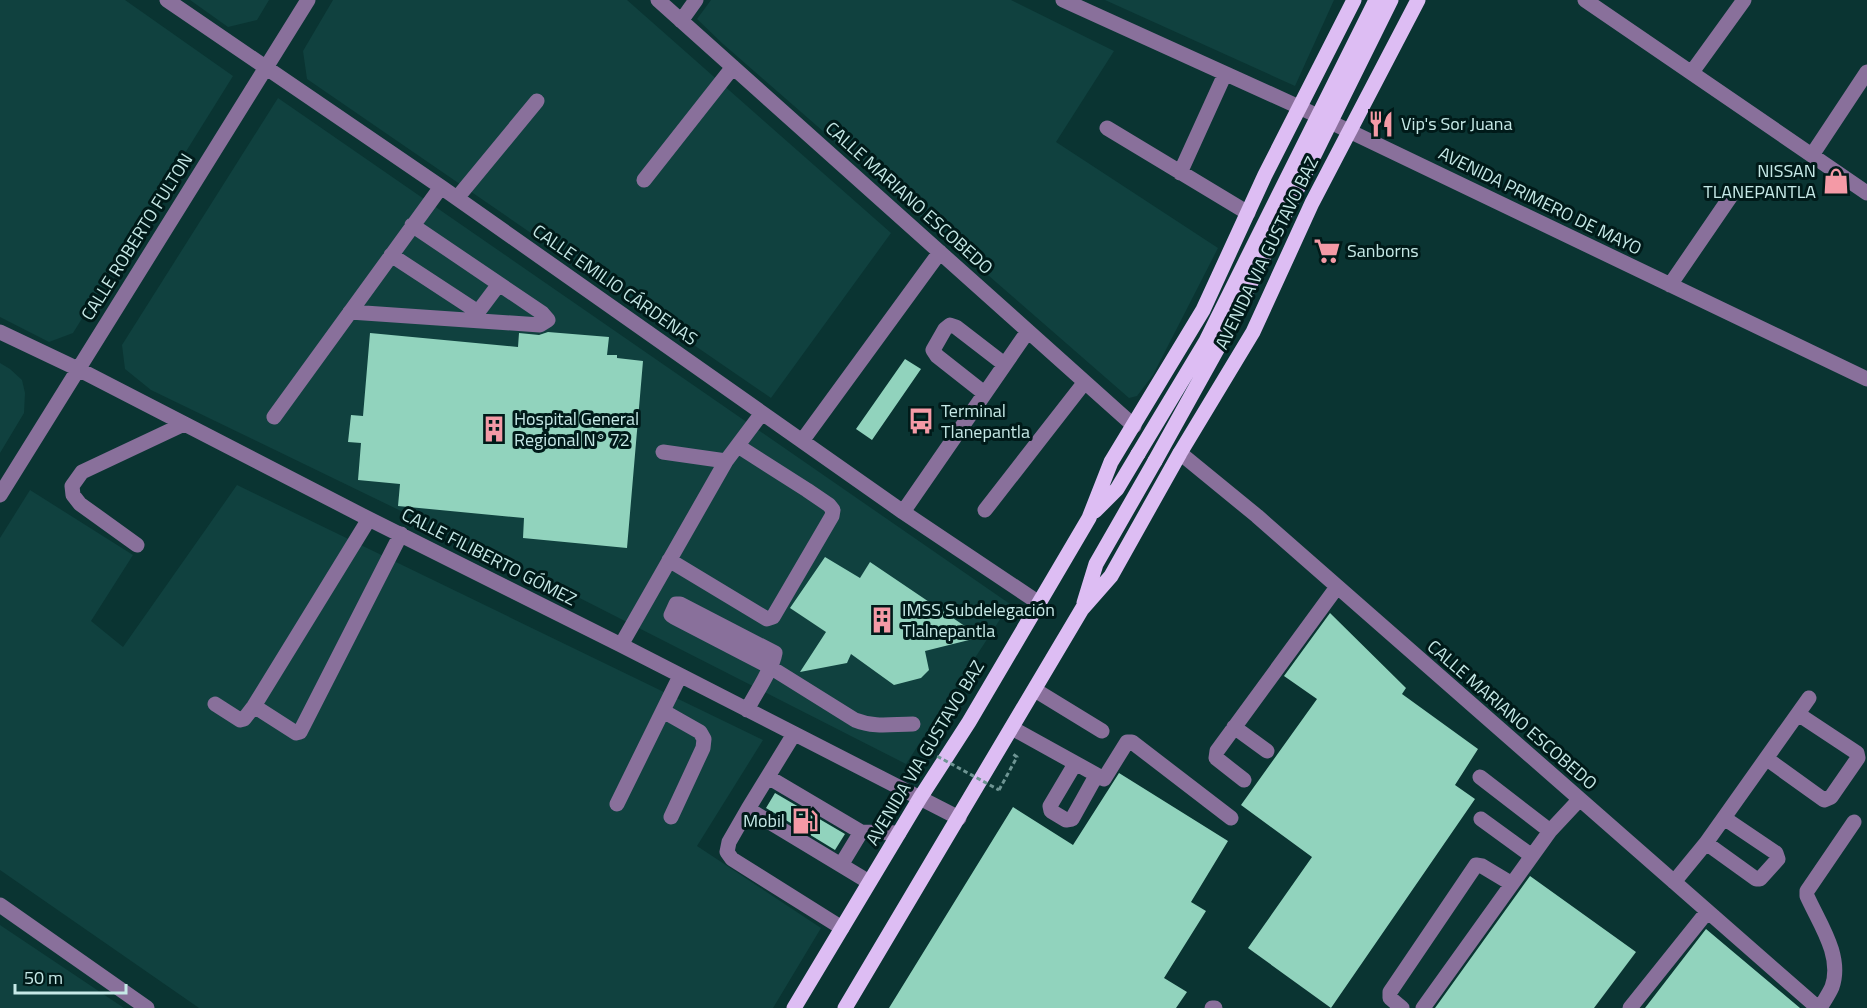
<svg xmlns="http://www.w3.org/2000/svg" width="1867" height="1008" font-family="'Titillium Web',sans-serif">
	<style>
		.built { fill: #10413f }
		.building { fill: #91d3bd }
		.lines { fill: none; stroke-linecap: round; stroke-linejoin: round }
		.path { stroke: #6e9593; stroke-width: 3; stroke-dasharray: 4.5 3; stroke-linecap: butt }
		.minor { stroke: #89709b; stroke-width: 15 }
		.major { stroke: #ddbdf3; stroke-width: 15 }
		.path-bridge { stroke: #6e9593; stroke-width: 3; stroke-dasharray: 4.5 3; stroke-linecap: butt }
		.major-bridge { stroke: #ddbdf3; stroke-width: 15 }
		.labels { text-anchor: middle; stroke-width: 6; stroke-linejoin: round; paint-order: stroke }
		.poi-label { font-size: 18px; fill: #c6e9e7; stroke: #001a19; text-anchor: start }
		.street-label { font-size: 18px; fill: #c6e9e7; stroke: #001a19 }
	</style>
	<rect width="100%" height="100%" fill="#0a3432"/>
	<path class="built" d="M 0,0 L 125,0 L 233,76 L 73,333 L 49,342 L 0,317 Z
		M 190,0 L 269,0 L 257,20 L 228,27 Z
		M 333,0 L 627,0 L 891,233 L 771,398 L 307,79 L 303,51 Z
		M 711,0 L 1011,0 L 1114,51 L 1056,142 L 1218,248 L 1153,375 L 1137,396 L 1129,398 L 723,44 L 697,19 Z
		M 1105,0 L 1334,0 L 1295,86 Z
		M 278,98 L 1010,604 L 906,764 L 560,588 L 151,390 L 125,369 L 122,345 Z
		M 0,363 L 10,369 L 22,380 L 25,393 L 24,413 L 0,453 Z
		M 237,485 L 763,740 L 697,846 L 821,928 L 773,1008 L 199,1008 L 0,870 L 0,538 L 30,490 L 133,555 L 91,621 L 123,647 Z
		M 0,925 L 124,1008 L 0,1008 Z"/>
	<path class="building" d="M 548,332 L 609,337 L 607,355 L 617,355 L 617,358 L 643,361 L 627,548 L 523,538 L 524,518 L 398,506 L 400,484 L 358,480 L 361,443 L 348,442 L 351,415 L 363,416 L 370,333 L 518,347 L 519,333 L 539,335 Z
		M 905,359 L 921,369 L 872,440 L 856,429 Z
		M 825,557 L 860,578 L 870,562 L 981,637 L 925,651 L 929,670 L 921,678 L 894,685 L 851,654 L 847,663 L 800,672 L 826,632 L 790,608 Z
		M 1330,613 L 1406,688 L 1402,694 L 1478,749 L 1455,785 L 1475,799 L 1331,1008 L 1248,948 L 1312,857 L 1241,805 L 1317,699 L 1284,676 Z
		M 1119,773 L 1228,841 L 1191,902 L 1206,911 L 1164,978 L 1187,992 L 1176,1008 L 889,1008 L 1013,807 L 1073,845 Z
		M 775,793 L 845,834 L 835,850 L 766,808 Z
		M 1530,876 L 1636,952 L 1594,1008 L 1435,1008 Z
		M 1706,929 L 1800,1008 L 1645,1008 Z"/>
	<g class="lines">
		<path class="path" d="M 924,749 L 941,719 L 949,714 L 957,717
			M 999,790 L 1017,757 L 1013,754"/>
		<path class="minor" d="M 167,0 L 441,187 L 903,512 L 1039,603
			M 658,0 L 1134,426
			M 1063,0 L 1299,107 L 1867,379
			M 1585,0 L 1867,193
			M 681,21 L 696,0
			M 1692,72 L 1744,0
			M 1107,128 L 1248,213
			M 1812,155 L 1867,72
			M 1180,173 L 1225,74
			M 644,180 L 733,67
			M 457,198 L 537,101
			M 391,255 L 478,312 L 499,284
			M 1670,285 L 1733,193
			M 350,312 L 540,325 L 548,320 L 542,313 L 412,225
			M 0,332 L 78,369 L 369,519 L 621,645 L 959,818
			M 984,393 L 937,356 L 933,350 L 945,329 L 950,325 L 956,327 L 1004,364
			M 274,417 L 441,187
			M 802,441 L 940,252
			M 663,452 L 726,461
			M 1180,453 L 1257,516 L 1818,1008
			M 0,495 L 308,0
			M 985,510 L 1084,383
			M 903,512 L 1028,331
			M 137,545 L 80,504 L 73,495 L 72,486 L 82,472 L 184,424
			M 669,560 L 767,619 L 773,617 L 832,516 L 833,510 L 829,505 L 807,490 L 738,446
			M 621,645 L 726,461 L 762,413
			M 1035,690 L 1102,731
			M 215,704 L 240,720 L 244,719 L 254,706 L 369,519
			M 254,706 L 296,733 L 300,732 L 401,534
			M 747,710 C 755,694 772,670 775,653 L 680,604 L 676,604 L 671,615 L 674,617 L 770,667 L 855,720 C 875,728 892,724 913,724
			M 663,711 L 700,732 L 704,739 L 703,748 L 671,817
			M 1234,727 L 1267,751
			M 1012,728 L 1104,779 L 1127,742 L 1132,742 L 1231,818
			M 794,734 L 748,809 L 729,842 L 727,852 L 732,859 L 842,928
			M 1767,759 L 1824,800 L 1831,797 L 1858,758 L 1857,753 L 1798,714
			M 1075,764 L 1050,806 L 1051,811 L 1066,820 L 1072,819 L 1096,776
			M 768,777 L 861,832 L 899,833
			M 1480,777 L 1550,831
			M 1244,780 L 1216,758 L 1217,751 L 1337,587
			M 617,804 L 680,676
			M 748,809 L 869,882
			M 1481,819 L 1532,856
			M 1706,843 L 1756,879 L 1760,879 L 1778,859 L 1776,853 L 1724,818
			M 841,865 L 861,832
			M 1674,882 L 1706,843 L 1809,698
			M 0,905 L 147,1008
			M 1212,1008 L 1215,1008
			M 1402,1008 L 1390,998 L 1390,992 L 1476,865 L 1482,866 L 1512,884
			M 1423,1008 L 1550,831 L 1579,800
			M 1630,1008 L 1707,912
			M 1820,1008 C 1824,1001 1829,994 1832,987 C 1843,956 1819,923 1807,896 L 1807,891 L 1854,822"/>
		<path class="major" d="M 1095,511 L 1117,489 L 1138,454
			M 1084,603 L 1096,564 L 1155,461
			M 794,1008 L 920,798 L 969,722 L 1089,518 L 1111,462 L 1203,310 L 1265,175 L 1354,0
			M 845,1008 L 1082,609 L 1111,576 L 1180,453 L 1253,332 L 1312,203 L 1418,0"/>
		<path class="path-bridge" d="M 924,749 L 999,790"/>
		<path class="major-bridge" d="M 1138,454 L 1206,341 L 1376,0
			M 1155,461 L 1225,335 L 1391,0"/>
	</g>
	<defs>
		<g id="restaurant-bare" transform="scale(2.07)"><path d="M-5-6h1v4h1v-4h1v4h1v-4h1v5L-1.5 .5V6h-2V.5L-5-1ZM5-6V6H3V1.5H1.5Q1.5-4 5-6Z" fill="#f49aa6" stroke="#001a19" stroke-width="2.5" paint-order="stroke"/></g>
		<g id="shop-bare" transform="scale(2.07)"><path d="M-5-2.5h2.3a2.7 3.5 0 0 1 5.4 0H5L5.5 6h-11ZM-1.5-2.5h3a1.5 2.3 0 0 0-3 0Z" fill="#f49aa6" stroke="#001a19" stroke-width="2.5" paint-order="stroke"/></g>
		<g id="supermarket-bare" transform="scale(2.07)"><path d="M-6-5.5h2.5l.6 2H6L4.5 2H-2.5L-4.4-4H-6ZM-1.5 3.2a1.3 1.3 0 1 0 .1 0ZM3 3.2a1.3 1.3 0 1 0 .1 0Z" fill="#f49aa6" stroke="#001a19" stroke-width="2.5" paint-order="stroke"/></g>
		<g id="bus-bare" transform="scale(2.07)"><path d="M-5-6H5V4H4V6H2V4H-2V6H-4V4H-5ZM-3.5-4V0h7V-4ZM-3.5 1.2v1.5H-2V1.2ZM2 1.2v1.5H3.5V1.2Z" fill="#f49aa6" stroke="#001a19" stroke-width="2.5" paint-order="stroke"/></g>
		<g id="building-bare" transform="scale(2.07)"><path d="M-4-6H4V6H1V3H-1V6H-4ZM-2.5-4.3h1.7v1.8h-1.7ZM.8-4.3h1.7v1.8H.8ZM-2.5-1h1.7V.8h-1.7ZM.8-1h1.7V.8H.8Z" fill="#f49aa6" stroke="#001a19" stroke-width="2.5" paint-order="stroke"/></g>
		<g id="fuel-bare" transform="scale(2.07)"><path d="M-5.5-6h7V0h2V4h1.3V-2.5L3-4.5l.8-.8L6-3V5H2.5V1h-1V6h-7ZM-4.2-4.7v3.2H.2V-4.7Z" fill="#f49aa6" stroke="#001a19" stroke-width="2.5" paint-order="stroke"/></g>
	</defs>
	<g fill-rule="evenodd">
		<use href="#restaurant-bare" x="1381" y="124"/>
		<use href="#shop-bare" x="1836" y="181"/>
		<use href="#supermarket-bare" x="1327" y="251"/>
		<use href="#bus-bare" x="921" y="421"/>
		<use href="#building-bare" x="494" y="429"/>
		<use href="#building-bare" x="882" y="620"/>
		<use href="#fuel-bare" x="805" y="821"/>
	</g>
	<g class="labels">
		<g class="poi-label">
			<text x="1401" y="130">Vip's Sor Juana</text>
			<text x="1816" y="177" text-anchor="end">NISSAN<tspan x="1816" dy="21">TLANEPANTLA</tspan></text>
			<text x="1347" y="257">Sanborns</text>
			<text x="941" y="417">Terminal<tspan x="941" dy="21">Tlanepantla</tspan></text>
			<text x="514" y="425">Hospital General<tspan x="514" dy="21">Regional N° 72</tspan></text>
			<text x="902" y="616">IMSS Subdelegación<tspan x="902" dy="21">Tlalnepantla</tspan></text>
			<text x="785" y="827" text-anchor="end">Mobil</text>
		</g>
		<g class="street-label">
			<text transform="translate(909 198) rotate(42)" y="6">CALLE MARIANO ESCOBEDO</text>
			<text transform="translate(1540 201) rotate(26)" y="6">AVENIDA PRIMERO DE MAYO</text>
			<text transform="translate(137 237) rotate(-58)" y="6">CALLE ROBERTO FULTON</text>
			<text transform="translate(1267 253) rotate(-64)" y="6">AVENIDA VIA GUSTAVO BAZ</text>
			<text transform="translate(615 285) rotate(35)" y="6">CALLE EMILIO CÁRDENAS</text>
			<text transform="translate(489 557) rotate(27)" y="6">CALLE FILIBERTO GÓMEZ</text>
			<text transform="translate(1512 715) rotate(41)" y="6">CALLE MARIANO ESCOBEDO</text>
			<text transform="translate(925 753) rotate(-59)" y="6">AVENIDA VIA GUSTAVO BAZ</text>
		</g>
	</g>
	<path d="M15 984v9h111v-9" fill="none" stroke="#c6e9e7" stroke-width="3"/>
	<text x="24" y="984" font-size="18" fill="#c6e9e7" stroke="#001a19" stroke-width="4.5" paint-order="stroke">50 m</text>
</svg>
